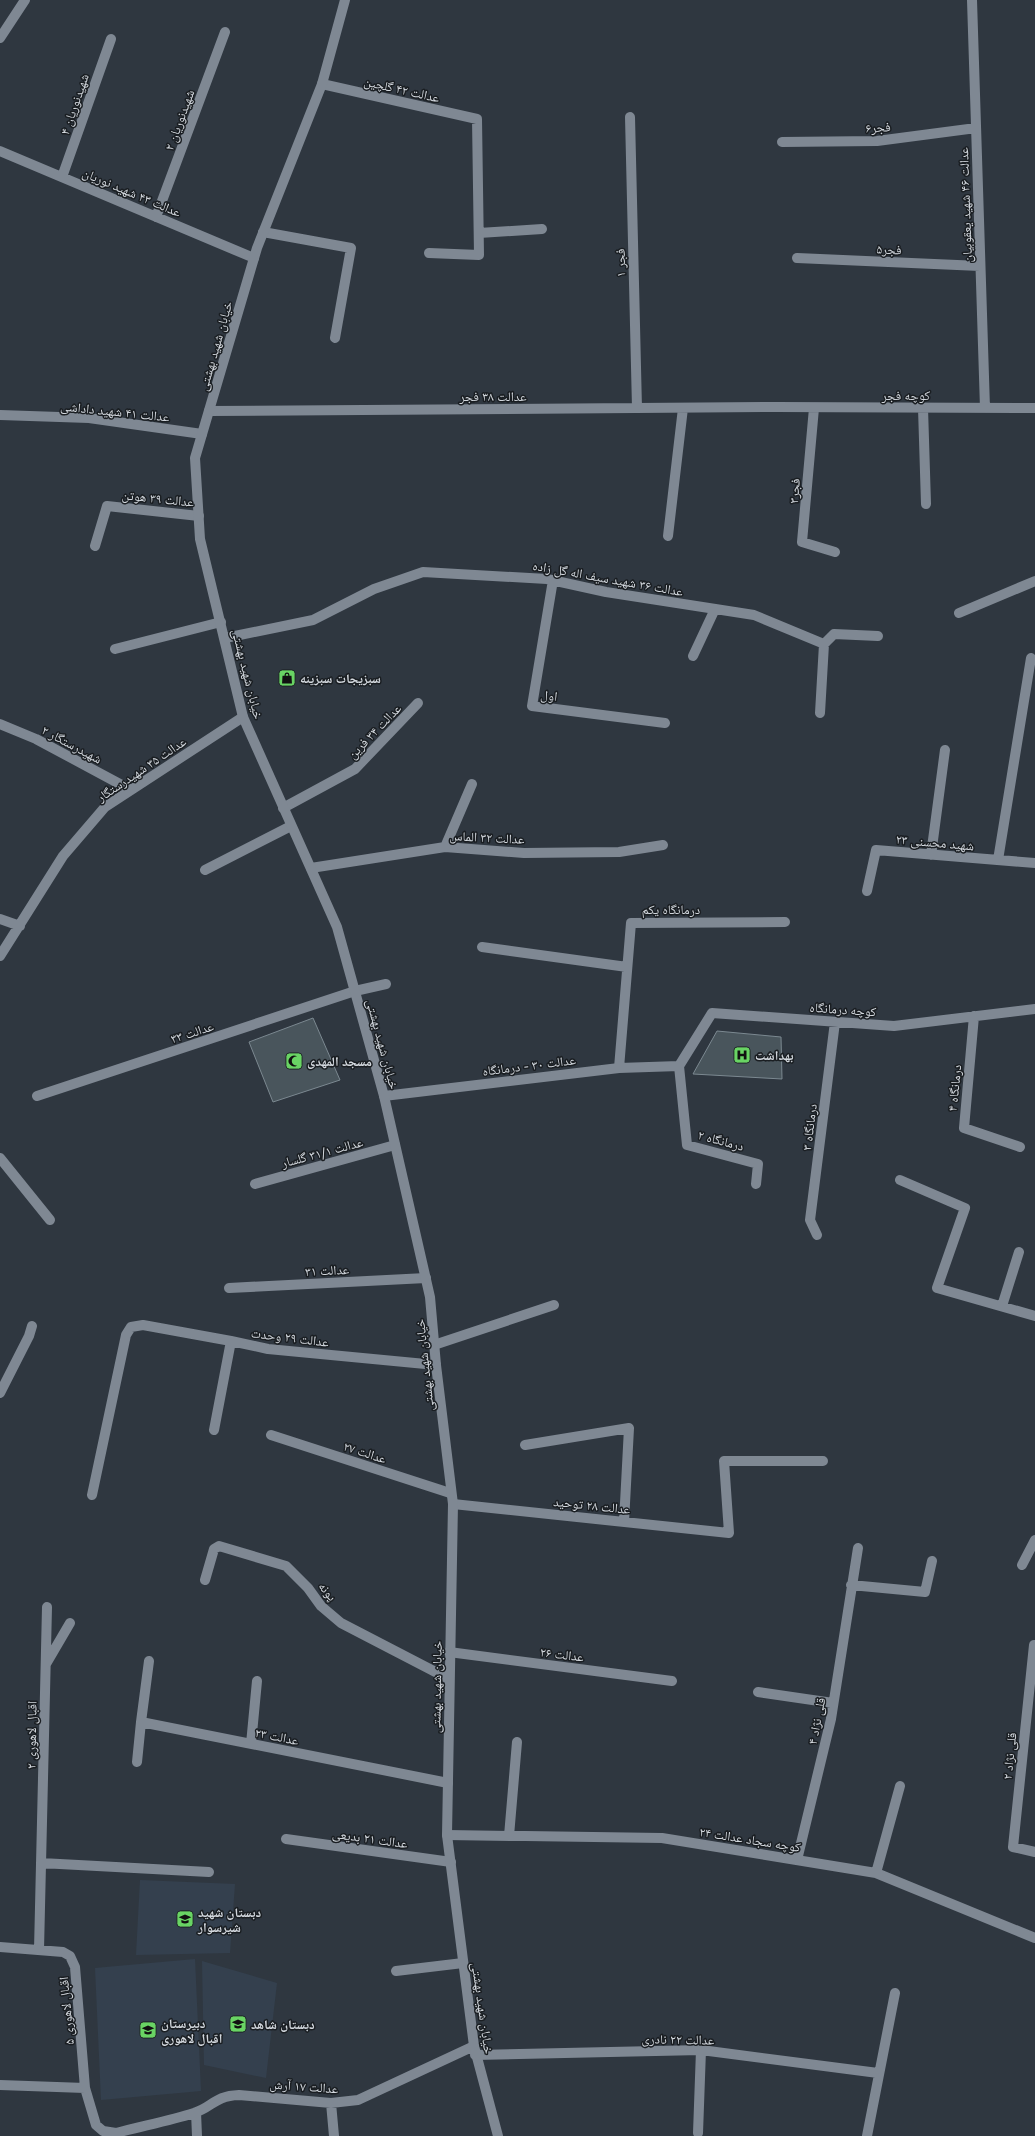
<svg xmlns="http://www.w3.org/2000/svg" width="1035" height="2136" font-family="'Space Grotesk','Noto Naskh Arabic',sans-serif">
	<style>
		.built { fill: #34404e }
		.building { fill: #49555c; stroke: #7c8991 }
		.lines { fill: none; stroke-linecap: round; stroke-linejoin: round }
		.minor { stroke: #7f8893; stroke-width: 10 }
		.secondary { stroke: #7f8893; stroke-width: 10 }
		.labels { text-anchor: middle; stroke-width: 3; stroke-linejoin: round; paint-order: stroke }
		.street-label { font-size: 13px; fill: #d3d8de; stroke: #1a1e22 }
		.poi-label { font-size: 13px; font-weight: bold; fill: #d3d8de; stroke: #1a1e22; text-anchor: start }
	</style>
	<rect width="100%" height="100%" fill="#2f3740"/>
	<path class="built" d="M 140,1880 L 235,1884 L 230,1953 L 136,1955 Z
		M 195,1959 L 201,2091 L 101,2100 L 95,1968 Z
		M 202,1961 L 277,1983 L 266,2078 L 204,2065 Z"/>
	<path class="building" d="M 313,1018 L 340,1080 L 273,1102 L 249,1042 Z
		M 717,1031 L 781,1037 L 782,1079 L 693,1074 Z"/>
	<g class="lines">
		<path class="minor" d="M 972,0 L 985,408
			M 0,38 L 25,0
			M 322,84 L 477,119 L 479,255 L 429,253
			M 630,117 L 637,408
			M 782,142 L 877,141 L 976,128
			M 0,151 L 254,258
			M 62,177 L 111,39
			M 156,217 L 225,32
			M 263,232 L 351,248 L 335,338
			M 479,233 L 542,229
			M 797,258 L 980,266
			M 814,408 L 802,542 L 835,552
			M 923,408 L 926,504
			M 209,411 L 777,407 L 1035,408
			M 0,415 L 89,418 L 202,434
			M 668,536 L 683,408
			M 95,546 L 107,506 L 199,516
			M 553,580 L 532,706 L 665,723
			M 959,613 L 1035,581
			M 225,638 L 313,620 L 374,589 L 423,572 L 547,579 L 606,592 L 754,615 L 824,644
			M 115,649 L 221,622
			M 693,656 L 715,609
			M 820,713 L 824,644 L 834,634 L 878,636
			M 0,724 L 36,739 L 131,790
			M 283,808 L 355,769 L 418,703
			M 445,847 L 472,784
			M 931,855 L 945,750
			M 998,860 L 1031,658
			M 311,868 L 445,847 L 524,853 L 619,852 L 663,845
			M 205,870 L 291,826
			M 867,891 L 876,850 L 1035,863
			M 0,919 L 20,926
			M 482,947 L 627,967
			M 0,956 L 63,856 L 105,807 L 243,717
			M 974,1016 L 964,1128 L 1020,1147
			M 679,1066 L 712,1013 L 894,1026 L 1035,1009
			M 679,1066 L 687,1145 L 758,1164 L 756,1184
			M 619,1068 L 631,923 L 785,922
			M 37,1096 L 355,991 L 386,984
			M 384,1096 L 619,1068 L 679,1066
			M 0,1158 L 50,1220
			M 900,1180 L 965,1208 L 937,1288 L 1035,1316
			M 255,1184 L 395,1145
			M 817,1235 L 810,1220 L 835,1022
			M 229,1288 L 426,1278
			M 1002,1306 L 1019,1252
			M 434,1345 L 554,1305
			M 0,1393 L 29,1336 L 32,1326
			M 214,1430 L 231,1341 L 268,1349 L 436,1365
			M 271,1435 L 450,1493
			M 525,1445 L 629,1428 L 624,1522
			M 92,1495 L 126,1335 L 131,1327 L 143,1325 L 231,1341
			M 453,1504 L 729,1533 L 724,1461 L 823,1461
			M 1022,1565 L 1035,1540
			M 205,1580 L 214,1549 L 219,1546 L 286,1566 L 308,1588 L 321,1606 L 341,1623 L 449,1679
			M 851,1585 L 925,1592 L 932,1561
			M 1034,1645 L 1013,1847 L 1035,1852
			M 449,1652 L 672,1681
			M 46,1664 L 70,1623
			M 758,1692 L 833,1703
			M 141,1722 L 149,1661
			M 251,1744 L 257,1681
			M 137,1762 L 141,1722 L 448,1783
			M 447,1835 L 662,1838 L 876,1873 L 1035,1938
			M 509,1836 L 517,1742
			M 286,1839 L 451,1862
			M 797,1860 L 831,1719 L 858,1548
			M 41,1863 L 209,1872
			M 876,1873 L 900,1786
			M 0,1947 L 63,1952 L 70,1956 L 75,1967 L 85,2088 L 96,2125 L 103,2131 L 116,2133 C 142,2126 169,2121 194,2113 C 213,2107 214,2096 239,2095 L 331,2103 L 358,2100 L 474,2046
			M 39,1950 L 47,1607
			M 396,1971 L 463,1963
			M 475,2055 L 701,2050 L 878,2073
			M 0,2085 L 85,2088
			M 331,2103 L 334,2136
			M 196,2112 L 197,2136
			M 698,2133 L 701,2050
			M 867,2136 L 895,1993"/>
		<path class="secondary" d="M 345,0 L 322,84 L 257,248 L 195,458 L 200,539 L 243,717 L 337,927 L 384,1096 L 430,1297 L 436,1365 L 453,1504 L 447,1835 L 474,2046 L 498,2136"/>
	</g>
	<defs>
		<g id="shop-square" transform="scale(0.9)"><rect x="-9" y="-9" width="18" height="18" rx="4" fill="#69d464" stroke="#1a1e22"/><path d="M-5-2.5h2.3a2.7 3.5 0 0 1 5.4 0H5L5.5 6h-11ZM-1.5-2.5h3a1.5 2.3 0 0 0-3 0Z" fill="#111"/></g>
		<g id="hospital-square" transform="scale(0.9)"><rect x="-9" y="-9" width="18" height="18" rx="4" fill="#69d464" stroke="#1a1e22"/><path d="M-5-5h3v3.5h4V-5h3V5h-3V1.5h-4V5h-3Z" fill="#111"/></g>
		<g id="mosque-square" transform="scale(0.9)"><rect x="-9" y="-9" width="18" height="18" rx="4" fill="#69d464" stroke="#1a1e22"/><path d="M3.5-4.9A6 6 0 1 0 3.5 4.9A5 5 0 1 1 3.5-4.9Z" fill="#111"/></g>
		<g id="school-square" transform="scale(0.9)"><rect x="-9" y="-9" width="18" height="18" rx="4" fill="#69d464" stroke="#1a1e22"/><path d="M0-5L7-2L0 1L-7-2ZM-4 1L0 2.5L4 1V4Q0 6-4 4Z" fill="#111"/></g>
	</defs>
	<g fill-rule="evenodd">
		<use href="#shop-square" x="287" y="678"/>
		<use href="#hospital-square" x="742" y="1055"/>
		<use href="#mosque-square" x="294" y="1061"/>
		<use href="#school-square" x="185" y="1919"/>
		<use href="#school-square" x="238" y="2024"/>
		<use href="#school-square" x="148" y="2030"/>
	</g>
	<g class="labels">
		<g class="street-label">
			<text transform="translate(402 89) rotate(13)" y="5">عدالت ۴۲ گلچین</text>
			<text transform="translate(74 104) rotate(-71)" y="5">شهیدنوریان ۴</text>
			<text transform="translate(179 120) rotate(-70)" y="5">شهیدنوریان ۲</text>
			<text transform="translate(878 127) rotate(-4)" y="5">فجر۶</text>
			<text transform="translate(132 192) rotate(23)" y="5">عدالت ۴۳ شهید نوریان</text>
			<text transform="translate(965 205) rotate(-92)" y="5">عدالت ۴۶ شهید یعقوبیان</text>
			<text transform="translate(889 249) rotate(2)" y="5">فجر۵</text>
			<text transform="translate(620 263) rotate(-91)" y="5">فجر ۱</text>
			<text transform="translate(215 346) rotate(-74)" y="5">خیابان شهید بهشتی</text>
			<text x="906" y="400">کوچه فجر</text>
			<text x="493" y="401">عدالت ۳۸ فجر</text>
			<text transform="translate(115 411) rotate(6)" y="5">عدالت ۴۱ شهید داداشی</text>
			<text transform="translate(794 491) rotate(-85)" y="5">فجر۳</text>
			<text transform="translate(158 498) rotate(6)" y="5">عدالت ۳۹ هوتن</text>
			<text transform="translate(608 578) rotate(10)" y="5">عدالت ۳۶ شهید سیف اله گل زاده</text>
			<text transform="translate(248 674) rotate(76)" y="5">خیابان شهید بهشتی</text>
			<text transform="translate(549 695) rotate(7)" y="5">اول</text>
			<text transform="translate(374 731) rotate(-46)" y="5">عدالت ۳۴ فرین</text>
			<text transform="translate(72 744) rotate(28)" y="5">شهیدرستگار ۲</text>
			<text transform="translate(141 769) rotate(-34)" y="5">عدالت ۳۵ شهیدرستگار</text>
			<text transform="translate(487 837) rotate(3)" y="5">عدالت ۳۲ الماس</text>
			<text transform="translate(935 842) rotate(5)" y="5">شهید محسنی ۲۳</text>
			<text x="671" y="914">درمانگاه یکم</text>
			<text transform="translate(843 1009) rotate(4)" y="5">کوچه درمانگاه</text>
			<text transform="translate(192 1032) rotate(-18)" y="5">عدالت ۳۳</text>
			<text transform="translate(383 1044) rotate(75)" y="5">خیابان شهید بهشتی</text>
			<text transform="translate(529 1065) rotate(-7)" y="5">عدالت ۳۰ - درمانگاه</text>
			<text transform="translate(954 1088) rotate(-84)" y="5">درمانگاه ۴</text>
			<text transform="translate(809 1127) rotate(-83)" y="5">درمانگاه ۳</text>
			<text transform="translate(721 1140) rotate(15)" y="5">درمانگاه ۲</text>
			<text transform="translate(322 1152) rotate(-15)" y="5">عدالت ۳۱/۱ گلسار</text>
			<text transform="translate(327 1270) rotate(-3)" y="5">عدالت ۳۱</text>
			<text transform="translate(290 1337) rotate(7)" y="5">عدالت ۲۹ وحدت</text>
			<text transform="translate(424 1365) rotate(-96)" y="5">خیابان شهید بهشتی</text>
			<text transform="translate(365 1452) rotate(18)" y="5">عدالت ۲۷</text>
			<text transform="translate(592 1505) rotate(6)" y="5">عدالت ۲۸ توحید</text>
			<text transform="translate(328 1591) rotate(50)" y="5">پونه</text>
			<text transform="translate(562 1654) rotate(7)" y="5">عدالت ۲۶</text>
			<text transform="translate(436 1687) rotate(-89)" y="5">خیابان شهید بهشتی</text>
			<text transform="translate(816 1721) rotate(-79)" y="5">قلی نژاد ۴</text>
			<text transform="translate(31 1735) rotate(-89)" y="5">اقبال لاهوری ۲</text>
			<text transform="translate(277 1736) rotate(11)" y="5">عدالت ۲۳</text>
			<text transform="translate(1009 1756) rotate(-84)" y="5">قلی نژاد ۲</text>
			<text transform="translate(370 1838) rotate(8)" y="5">عدالت ۲۱ بدیعی</text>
			<text transform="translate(750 1839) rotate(9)" y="5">کوچه سجاد عدالت ۲۴</text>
			<text transform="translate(483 2008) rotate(82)" y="5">خیابان شهید بهشتی</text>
			<text transform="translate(66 2011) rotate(-95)" y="5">اقبال لاهوری ۵</text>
			<text transform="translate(678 2039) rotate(1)" y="5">عدالت ۲۲ نادری</text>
			<text transform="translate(304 2086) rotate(4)" y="5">عدالت ۱۷ آرش</text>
		</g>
		<g class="poi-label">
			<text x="300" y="683">سبزیجات سبزینه</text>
			<text x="755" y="1060">بهداشت</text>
			<text x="307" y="1066">مسجد المهدی</text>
			<text x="198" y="1917">دبستان شهید<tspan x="198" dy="15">شیرسوار</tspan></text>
			<text x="161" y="2028">دبیرستان<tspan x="161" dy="15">اقبال لاهوری</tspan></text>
			<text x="251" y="2029">دبستان شاهد</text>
		</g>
	</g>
</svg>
